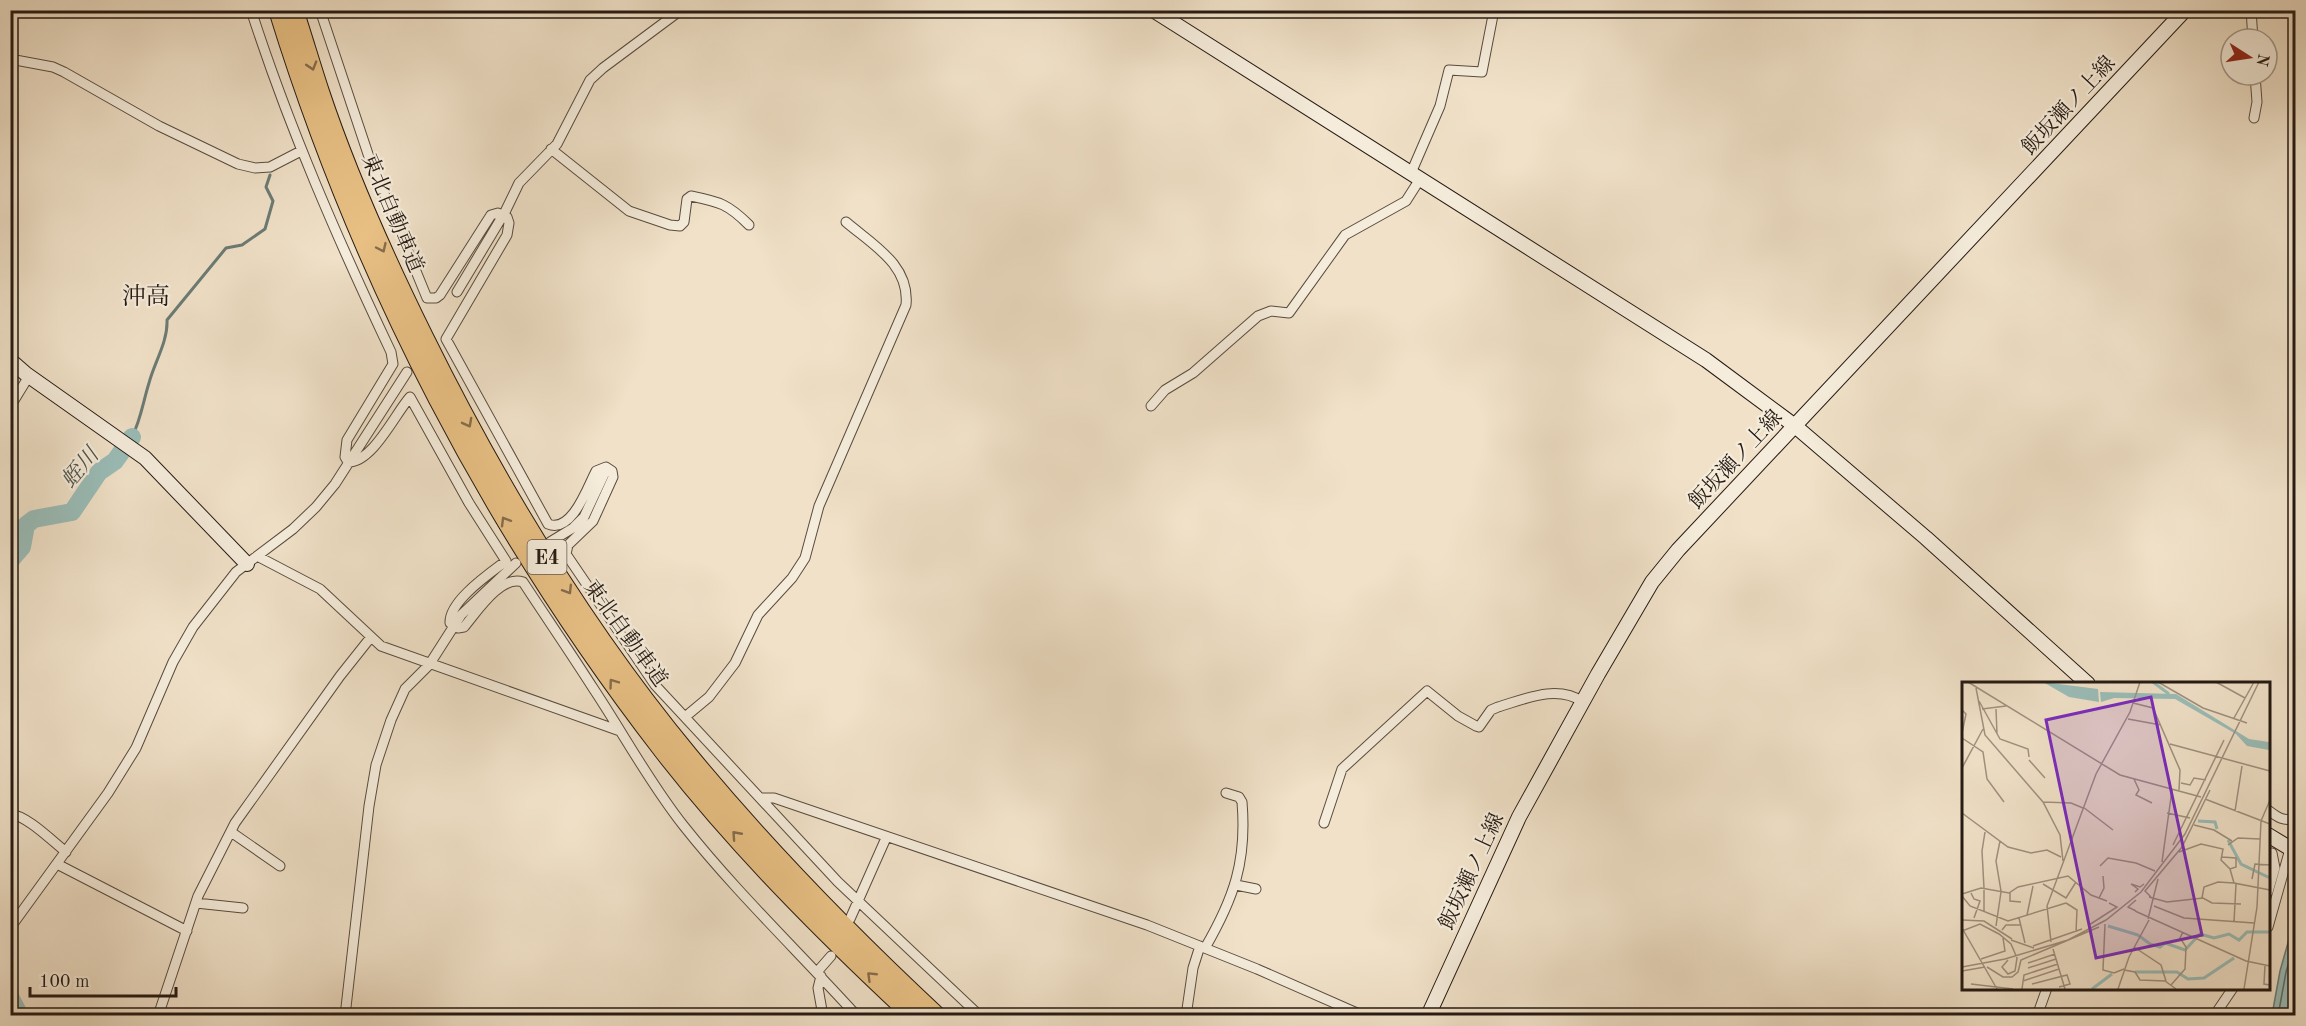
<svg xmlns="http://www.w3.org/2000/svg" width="2306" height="1026" font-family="'Old Standard TT','Noto Serif JP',serif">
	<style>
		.water { fill: #9abdb8; stroke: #6b7c76; stroke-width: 1.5 }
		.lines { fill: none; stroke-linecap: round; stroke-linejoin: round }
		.shore { stroke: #606c66; stroke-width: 1.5 }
		.stream { stroke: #6b7c76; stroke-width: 3 }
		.river { stroke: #9abdb8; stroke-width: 18 }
		.street-casing { stroke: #584c40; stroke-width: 11 }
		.secondary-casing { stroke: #251a13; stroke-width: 16 }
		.highway-casing { stroke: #251a13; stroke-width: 20 }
		.street { stroke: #f5ecdb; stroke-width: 9 }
		.secondary { stroke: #f5ecdb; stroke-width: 14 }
		.highway { stroke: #e8c084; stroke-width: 18 }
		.oneway { stroke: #866d4c }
		.labels { text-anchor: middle; stroke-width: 4.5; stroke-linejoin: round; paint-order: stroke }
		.shield { fill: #f5ecdb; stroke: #63594f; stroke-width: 1.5 }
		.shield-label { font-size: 20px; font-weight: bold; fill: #251a13 }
		.street-label { font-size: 21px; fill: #251a13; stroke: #f5ecdb }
		.water-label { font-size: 22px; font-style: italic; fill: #4e534d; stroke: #f5ecdb }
		.quarter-label { font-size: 24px; fill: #251a13; stroke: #f5ecdb }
		.inset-river { fill: none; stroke: #9abdb8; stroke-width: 3 }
		.inset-road { fill: none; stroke: #9f9180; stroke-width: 1.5 }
		.view { fill: #7b2cbf; fill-opacity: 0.15; stroke: #7b2cbf; stroke-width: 3 }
		.inset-edge { fill: none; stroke: #251a13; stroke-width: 3 }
	</style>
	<rect width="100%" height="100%" fill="#f0e1c8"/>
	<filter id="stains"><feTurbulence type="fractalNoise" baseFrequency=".00333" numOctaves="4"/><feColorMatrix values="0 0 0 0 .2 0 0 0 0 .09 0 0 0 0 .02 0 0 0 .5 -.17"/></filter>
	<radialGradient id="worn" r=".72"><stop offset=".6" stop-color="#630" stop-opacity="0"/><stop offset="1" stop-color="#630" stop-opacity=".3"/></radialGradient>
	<path class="water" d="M 2295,918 L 2295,1015 L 2272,1015 L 2280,971 Z"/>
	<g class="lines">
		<path class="shore" d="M 2278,1016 L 2286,972 L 2296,940"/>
		<path class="stream" d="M 132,437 C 141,419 143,402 149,383 C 154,363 168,342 167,320 L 226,248 L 242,245 L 265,229 L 273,201 L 266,187 L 270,175"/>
		<path class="river" d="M 10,561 L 22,547 L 26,525 L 34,519 L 72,512 L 99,472 L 115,461 L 132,437
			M 10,997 L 17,1010 L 18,1016"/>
		<g class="street-casing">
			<path id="street" d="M 251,10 C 289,128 338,240 391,352 L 393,364 L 347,440 L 345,457 L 348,462 C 372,463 395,414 410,397 L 469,503 L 506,561 C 489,574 449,601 450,623 L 458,628 L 464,627 C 476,613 501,574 523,582 C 546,617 570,652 593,688 C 623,733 649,782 683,825 C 736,892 799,952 857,1016
				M 320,10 L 369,157 L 427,298 L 436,298 L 440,295 L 491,215 L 498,213 L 507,217 L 509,223 L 507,235 L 446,339 L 548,524 C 572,534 588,486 596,471 L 606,467 L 612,471 L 613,477 L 593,521 L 568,545 L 566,554 L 655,685 L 838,882 L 980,1016
				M 2251,10 L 2253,39
				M 10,59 L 53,67 L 64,72 L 159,126 L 238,164 L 255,168 L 270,167 L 301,151
				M 2254,118 L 2257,102 L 2255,75
				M 551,149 L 629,211 L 670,225 L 680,226 L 684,222 L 687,199 L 691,196 C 720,202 728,204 749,225
				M 1411,173 L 1440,106 L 1449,70 L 1482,72 L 1494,10
				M 457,292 L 505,212 L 519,183 L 557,144 L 590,80 L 603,68 L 681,10
				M 1151,406 L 1165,390 L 1193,373 L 1258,316 L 1271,311 L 1289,313 L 1345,235 L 1406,201 L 1420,179
				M 10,407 L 29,376
				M 550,542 L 573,528 L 584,517 L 607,468
				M 257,556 L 320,589 L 381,646 L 620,731
				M 685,717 L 709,697 L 735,663 L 758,615 L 792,578 L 805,558 L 819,506 L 906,305 C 910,265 873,245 846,222
				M 761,798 L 774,798 L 1147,925 L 1257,969 L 1364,1016
				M 2268,810 C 2277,817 2285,823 2296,817
				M 10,814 C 28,816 52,841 66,852
				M 1324,823 L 1342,769 L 1427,691 L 1458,716 L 1476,726 L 1479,727 L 1491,710 L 1498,707 C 1525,699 1557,684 1583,702
				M 231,832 L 280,866
				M 57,864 L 187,931
				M 1236,885 L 1256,889
				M 2268,892 L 2275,868 L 2272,853
				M 196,903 L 243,908
				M 850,919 L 886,838
				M 2268,927 L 2290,849
				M 10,928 L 108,793 L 136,748 L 173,662 L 193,627 L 236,572 L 293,529 L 316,507 L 335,484 L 407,372
				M 1205,948 C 1234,898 1247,861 1242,802 L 1239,797 L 1226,793
				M 817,972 L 831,956
				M 821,976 L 818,988 L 823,1016
				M 158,1016 L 198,896 L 235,823 L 340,676 L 371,637
				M 345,1016 L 369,806 L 376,765 L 391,720 L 405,689 L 429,665 L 461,615 L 516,563
				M 1186,1016 L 1193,968 L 1200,946
				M 2037,1016 L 2047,988
				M 2214,1016 L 2233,988"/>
		</g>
		<g class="secondary-casing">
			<path id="secondary" d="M 1153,10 L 1706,360 L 1795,426 L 1926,538 L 2088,684
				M 10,360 L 26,374 L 145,458 L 247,564
				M 2268,835 L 2296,852
				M 1428,1016 L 1519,817 L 1598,674 L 1652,582 L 1678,550 L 2185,10"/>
		</g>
		<g class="highway-casing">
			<path id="highway" d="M 278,10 C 361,279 492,530 664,752 C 738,847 825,934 913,1016
				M 294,10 C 303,37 311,65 320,92 C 348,176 385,258 424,337 C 497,485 584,629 690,757 C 766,849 849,934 937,1016"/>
		</g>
		<use href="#street" class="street"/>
		<use href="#secondary" class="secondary"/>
		<use href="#highway" class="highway"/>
	</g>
	<defs><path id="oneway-chevron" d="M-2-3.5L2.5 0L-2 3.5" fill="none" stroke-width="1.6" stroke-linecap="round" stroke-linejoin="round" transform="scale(1.5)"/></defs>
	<g class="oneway">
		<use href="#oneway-chevron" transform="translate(312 66) rotate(73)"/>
		<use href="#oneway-chevron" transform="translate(382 248) rotate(65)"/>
		<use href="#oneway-chevron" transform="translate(468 423) rotate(62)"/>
		<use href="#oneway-chevron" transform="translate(505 521) rotate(-121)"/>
		<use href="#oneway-chevron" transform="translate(568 590) rotate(58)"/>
		<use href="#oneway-chevron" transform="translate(613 683) rotate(-126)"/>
		<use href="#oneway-chevron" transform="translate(736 835) rotate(-132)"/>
		<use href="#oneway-chevron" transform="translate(871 976) rotate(-136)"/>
	</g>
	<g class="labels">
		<rect class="shield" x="527.5" y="540" width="39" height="34" rx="4.5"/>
		<g class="shield-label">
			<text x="547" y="564">E4</text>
		</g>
		<g class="street-label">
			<text transform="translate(2068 105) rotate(-47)" y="7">飯坂瀬ノ上線</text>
			<text transform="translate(393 213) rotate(67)" y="7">東北自動車道</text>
			<text transform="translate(1735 459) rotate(-47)" y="7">飯坂瀬ノ上線</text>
			<text transform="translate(626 633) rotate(54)" y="7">東北自動車道</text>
			<text transform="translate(1471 871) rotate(-65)" y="7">飯坂瀬ノ上線</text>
		</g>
		<g class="water-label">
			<text transform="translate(79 467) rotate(-50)" y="8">蛭川</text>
		</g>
		<g class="quarter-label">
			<text x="146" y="304">沖高</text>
		</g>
	</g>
	<g transform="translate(1962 682)">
		<rect width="308" height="308" fill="#f0e1c8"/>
		<path d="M 81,0 L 136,7 L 137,20 L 107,15 ZM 138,10 L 214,12 L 287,57 L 307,60 L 307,68 L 285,64 L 274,52 L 213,17 L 152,16 L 139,20 Z" fill="#9abdb8"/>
		<path class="inset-river" d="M 191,0 L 207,12M 236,139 L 253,140 L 255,147M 266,158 L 279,182 L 308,196M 146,244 L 176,253M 176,253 L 188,262 L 198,265 L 203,261 L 223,268 L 238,252 L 252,256 L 267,252 L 277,258 L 285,250 L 308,250M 173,290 L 215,290 L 226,297 L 242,296 L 272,276M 130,307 L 150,292"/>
		<path class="inset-road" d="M 6,0 L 158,93 L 239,115M 196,0 L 241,26 L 285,41M 254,0 L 283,16M 14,6 L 23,53 L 81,120 L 98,153 L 101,179M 17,19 L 38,57 L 66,67 L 67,75M 171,21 L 191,26 L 218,88 L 217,108M 20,27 L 44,24M 34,27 L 35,52M 0,28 L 4,32 L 0,51M 272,36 L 292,0M 166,37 L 199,43M 0,56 L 21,70 L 25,97 L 42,120M 208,62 L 308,89M 67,78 L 83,96M 0,86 L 21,47M 172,97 L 177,108 L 174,113 L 190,121M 219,101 L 228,103 L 232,96 L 244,98M 243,117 L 308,142M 81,120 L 109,121 L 121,126M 121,125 L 151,148M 273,129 L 280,84M 0,131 L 46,165 L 69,171 L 85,168 L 99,175M 205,131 L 228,136M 299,139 L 308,118M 232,143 L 252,148 L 270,159M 0,155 L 0,186M 38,159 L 34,179 L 39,209M 211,163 L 262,58M 266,163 L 276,156 L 298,157M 217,170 L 239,162 L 261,167 L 259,178 L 268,187 L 272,201 L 308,208M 260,175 L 274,176 L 274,185 L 268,187M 200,180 L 210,108M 138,184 L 146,176 L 174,181 L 193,189M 290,197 L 293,182 L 308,183M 81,202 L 104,216 L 114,200M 22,206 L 20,169 L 23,150M 22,206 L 22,229M 173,210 L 176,207 L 169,202 L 178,205 L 182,202M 9,211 L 12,217 L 18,219 L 12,236M 48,211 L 48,219 L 59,220M 0,212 L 19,206 L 47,211 L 56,205 L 106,194 L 129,213 L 145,219M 0,214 L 8,224 L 46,239 L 104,221M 187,215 L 205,220 L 241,216 L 250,221 L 279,222M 189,215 L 183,209 L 220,165 L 248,108M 137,216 L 142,206 L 141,194M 240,216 L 242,205 L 256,200 L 272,201M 104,221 L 115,228 L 114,250M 192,224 L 222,236 L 292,241M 173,229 L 284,279 L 308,284M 174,229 L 166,225 L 174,218M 65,233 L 71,204M 57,236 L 63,261M 186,237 L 196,197M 0,238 L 22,239 L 50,257M 272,240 L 274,202M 143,242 L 141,288 L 152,291 L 162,287M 127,243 L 155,225 L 147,221M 34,244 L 39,210M 0,246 L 35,307M 40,248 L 44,243 L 58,243M 0,249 L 18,242 L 37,252 L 49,262 L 55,276 L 53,289 L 46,292 L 40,285 L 46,278M 49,258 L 72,266M 89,260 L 85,224 L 134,92 L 168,30 L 178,0M 71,264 L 120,247M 172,265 L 199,283 L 204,299M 91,267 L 103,307M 19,277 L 43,269 L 41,256M 66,281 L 93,272M 303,283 L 302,302 L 308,303M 0,285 L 43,277 L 106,258 L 144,238 L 179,210 L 223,152 L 297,0M 25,285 L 41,295 L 50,295 L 56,290 L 59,278 L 137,245M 66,286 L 94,277M 162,288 L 173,290 L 178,298 L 203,299 L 214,307M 0,289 L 23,285M 61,299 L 97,287M 9,302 L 51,307M 70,302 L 105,293 L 108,302 L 97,305M 209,303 L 223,287 L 224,265 L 218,256 L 221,250M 60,307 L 62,293 L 96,282M 156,307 L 167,275 L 187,238M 282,307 L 295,225 L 299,139"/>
		<path class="view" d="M 189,15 L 240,253 L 134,276 L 84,38 Z"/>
		<rect width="308" height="308" class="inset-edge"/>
	</g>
	<rect width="2306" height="1026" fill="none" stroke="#f0e1c8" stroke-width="36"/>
	<rect x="12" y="12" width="2282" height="1002" fill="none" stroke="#251a13" stroke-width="3"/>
	<rect x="18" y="18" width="2270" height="990" fill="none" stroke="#251a13" stroke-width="1.5"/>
	<g transform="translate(2249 57) rotate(102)"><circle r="28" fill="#f5ecdb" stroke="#a2988b" stroke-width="1.5"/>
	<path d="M0-4.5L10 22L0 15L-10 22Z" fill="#8f2418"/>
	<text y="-9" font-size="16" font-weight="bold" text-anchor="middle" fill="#251a13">N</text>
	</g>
	<path d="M30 987v9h146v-9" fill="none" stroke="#251a13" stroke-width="3"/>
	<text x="39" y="987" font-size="18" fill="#251a13" stroke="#f5ecdb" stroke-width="4.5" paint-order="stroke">100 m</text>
	<rect width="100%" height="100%" filter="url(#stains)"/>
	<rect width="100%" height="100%" fill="url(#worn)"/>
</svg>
